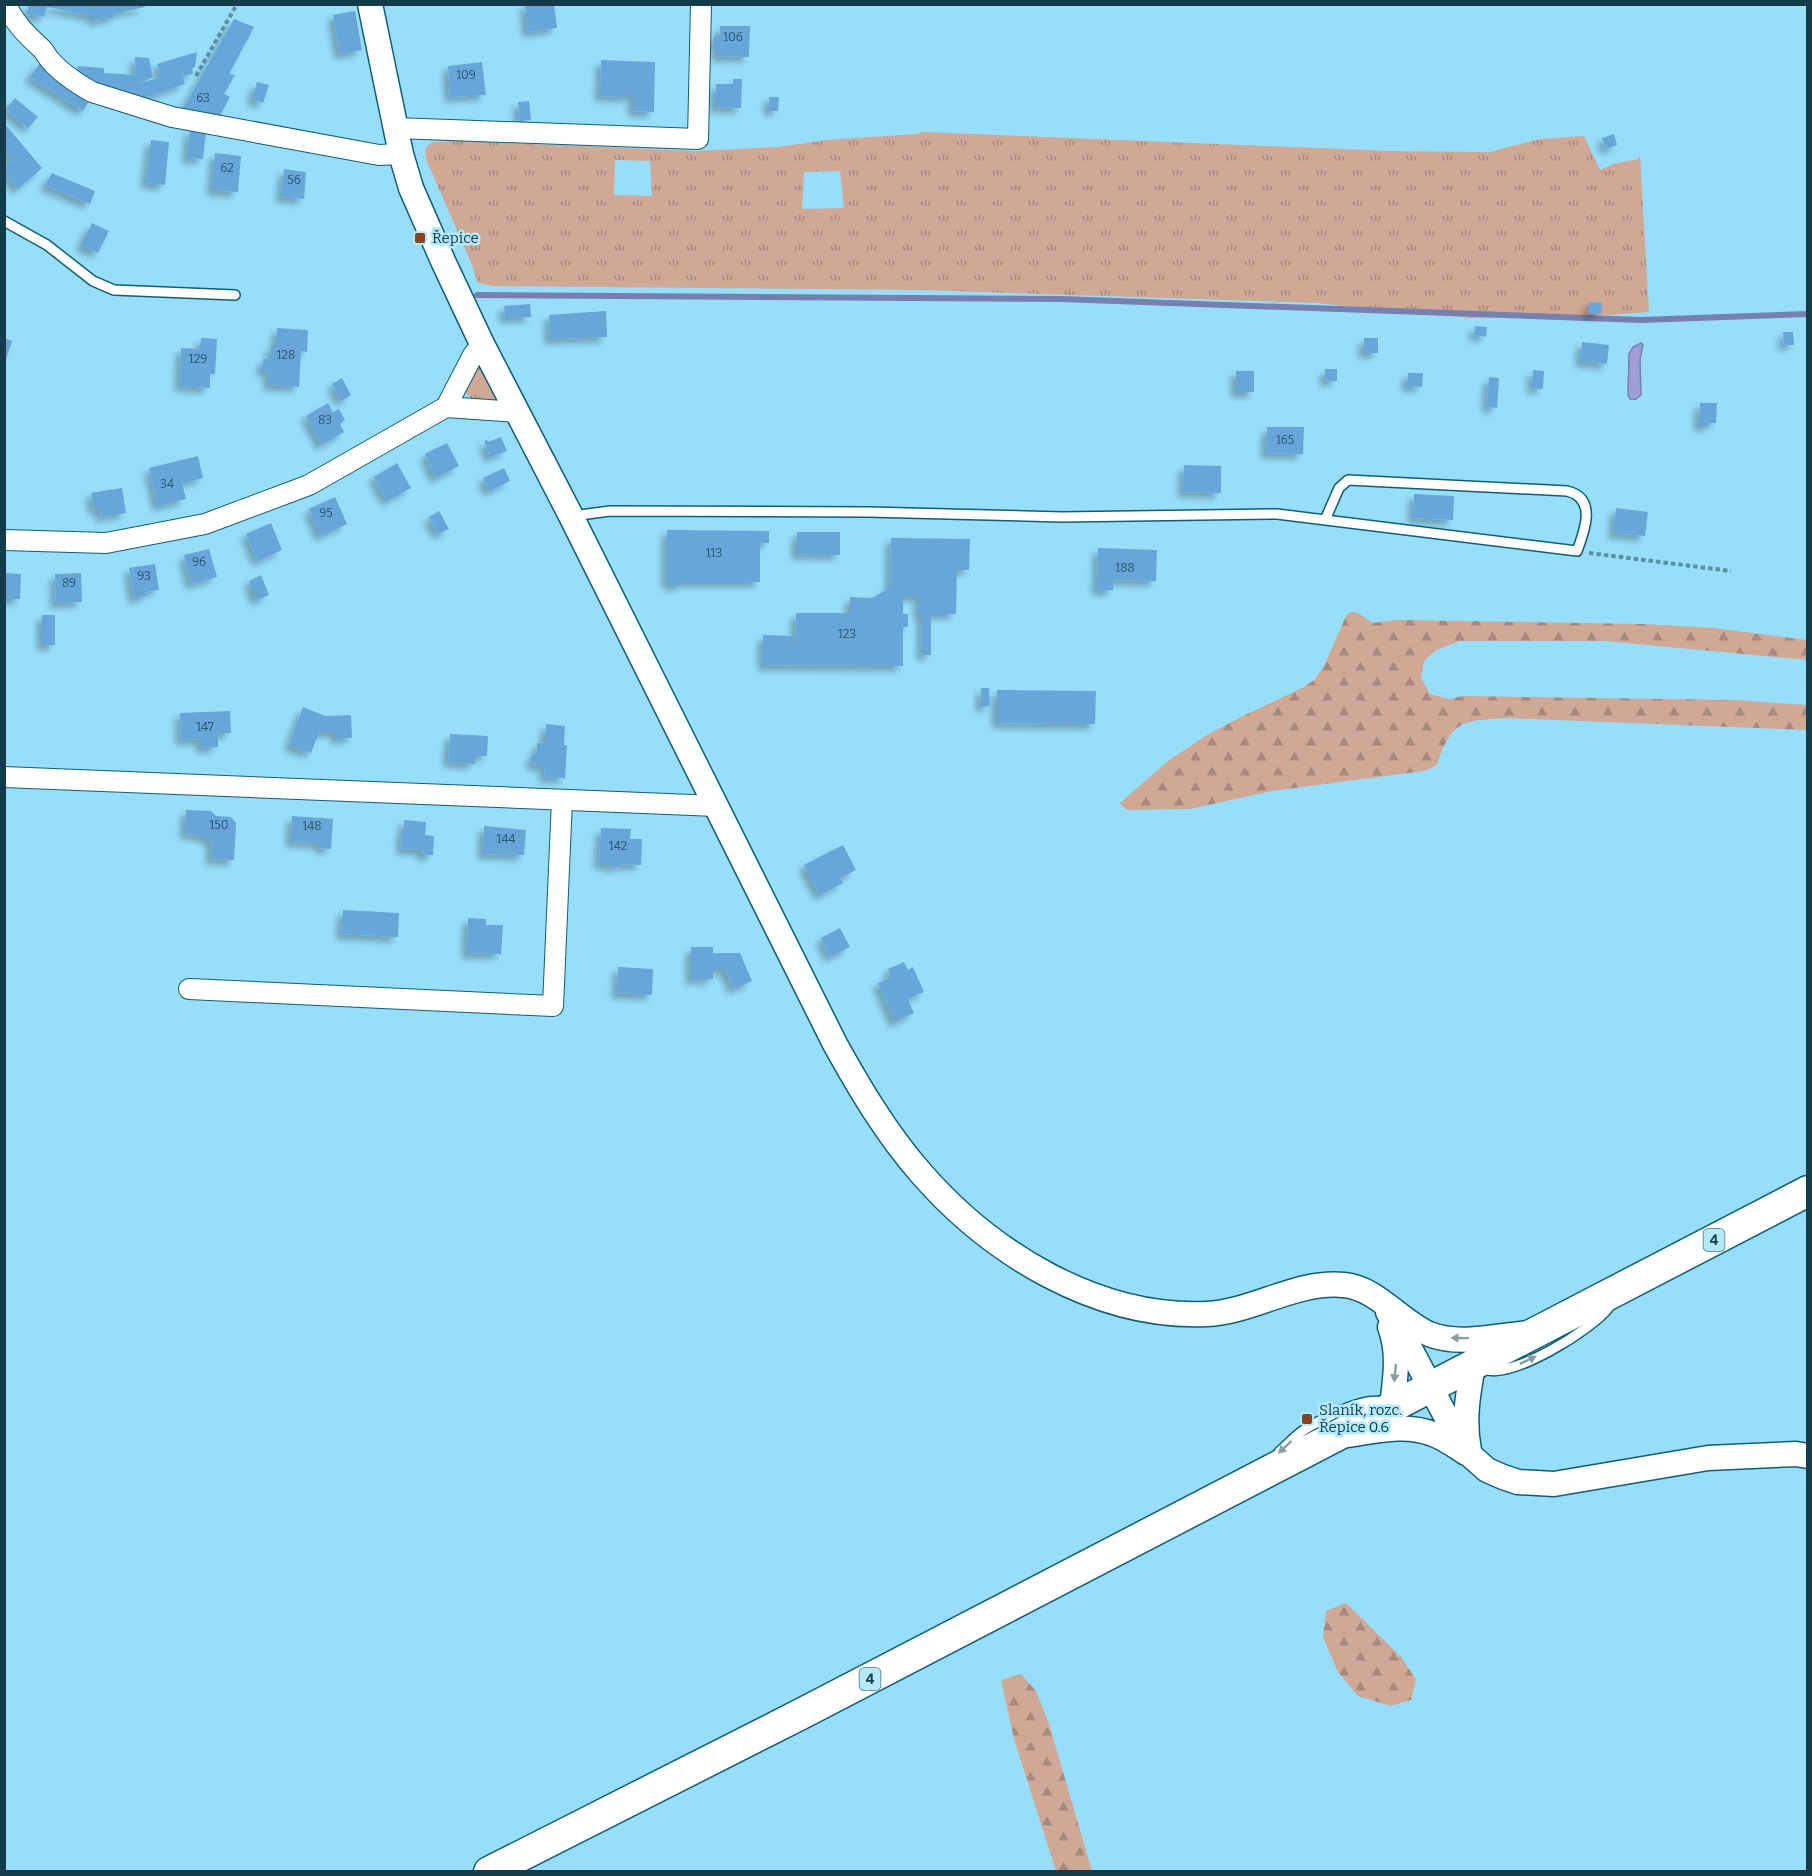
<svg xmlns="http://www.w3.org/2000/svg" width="1812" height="1876" font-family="Bitter,serif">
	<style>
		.grass { fill: url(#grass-tufts); fill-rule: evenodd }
		.forest { fill: url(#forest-firs) }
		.water { fill: #a09ed9; stroke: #7680ae; stroke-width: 1.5 }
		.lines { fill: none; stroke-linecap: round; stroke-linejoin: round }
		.stream { stroke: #7680ae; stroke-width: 6 }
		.building { fill: #67a6da; filter: url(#shadow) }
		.service-casing { stroke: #0e5e77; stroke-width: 12 }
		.minor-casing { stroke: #0e5e77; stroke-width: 22 }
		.tertiary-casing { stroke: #0e5e77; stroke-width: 27 }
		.primary-casing { stroke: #0e5e77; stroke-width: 33 }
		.path { stroke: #5990a6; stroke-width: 4; stroke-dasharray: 4.5 3; stroke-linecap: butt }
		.service { stroke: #fff; stroke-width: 9 }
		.minor { stroke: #fff; stroke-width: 20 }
		.tertiary { stroke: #fff; stroke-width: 24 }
		.primary { stroke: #fff; stroke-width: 30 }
		.oneway { fill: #899da4 }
		.poi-dot { fill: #8a4320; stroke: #b5e9fe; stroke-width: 2 }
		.labels { text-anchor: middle; stroke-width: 5; stroke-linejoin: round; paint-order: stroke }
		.number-label { font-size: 12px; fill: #28566d }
		.shield { fill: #b5e9fe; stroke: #446f7f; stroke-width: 1.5 }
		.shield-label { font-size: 14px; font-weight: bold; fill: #133b49 }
		.poi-label { font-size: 15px; fill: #133b49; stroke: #b5e9fe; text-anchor: start }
	</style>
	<defs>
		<pattern id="grass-tufts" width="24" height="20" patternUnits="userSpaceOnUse" patternTransform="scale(1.5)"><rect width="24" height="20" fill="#d0a896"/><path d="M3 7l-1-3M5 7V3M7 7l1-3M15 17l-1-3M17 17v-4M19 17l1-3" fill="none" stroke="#a88a7c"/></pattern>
		<pattern id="forest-firs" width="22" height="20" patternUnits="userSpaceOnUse" patternTransform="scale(1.5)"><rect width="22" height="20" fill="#d0a896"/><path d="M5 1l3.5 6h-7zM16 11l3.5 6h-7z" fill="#a88a7c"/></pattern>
		<filter id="shadow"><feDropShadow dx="-5.5" dy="5.5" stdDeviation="3" flood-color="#0004"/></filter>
	</defs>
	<rect width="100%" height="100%" fill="#98defb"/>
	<path class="grass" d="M 923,132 L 1390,151 L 1489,152 L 1540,139 L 1584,136 L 1600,170 L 1613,164 L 1638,159 L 1640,155 L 1649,312 L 1597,316 L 1470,318 L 1316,303 L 921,290 L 492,286 L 477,282 L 473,267 L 426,159 L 425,149 L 432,142 L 460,141 L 695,151 L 778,147 L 827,140 L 916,134 ZM 615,160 L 650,161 L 652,196 L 614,195 ZM 840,171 L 844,208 L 802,209 L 804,172 Z
		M 476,365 L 481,365 L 501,402 L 472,400 L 465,391 Z"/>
	<path class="forest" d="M 1352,612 L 1358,613 L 1372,623 L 1397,620 L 1643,624 L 1714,628 L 1807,640 L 1807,660 L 1605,641 L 1460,641 L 1436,650 L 1424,661 L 1421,678 L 1430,694 L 1449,699 L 1464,696 L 1735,700 L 1807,705 L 1807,730 L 1508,718 C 1464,721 1452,718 1437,765 L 1424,771 L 1272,791 L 1190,809 L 1127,810 L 1120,803 L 1168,761 L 1207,735 L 1245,715 L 1304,687 L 1314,680 L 1323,668 L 1347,614 Z
		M 1346,1603 L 1402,1658 L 1416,1680 L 1411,1700 L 1391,1706 L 1358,1696 L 1338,1672 L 1323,1637 L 1326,1611 Z
		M 1021,1674 L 1036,1691 L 1049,1724 L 1092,1871 L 1056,1871 L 1014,1739 L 1001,1680 Z"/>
	<path class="water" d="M 1641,343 L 1643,345 L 1640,359 L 1641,395 L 1636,399 L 1630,399 L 1628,395 L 1629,354 L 1633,347 Z"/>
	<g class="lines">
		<path class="stream" d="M 477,295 L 1061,299 L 1641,320 L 1808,314"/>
	</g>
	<path class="building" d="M 29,4 L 145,4 L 145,7 L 113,14 L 113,19 L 103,17 L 103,21 L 94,20 L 94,16 L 47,7 L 44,17 L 27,14 Z
		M 525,4 L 554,4 L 557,28 L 528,32 Z
		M 355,11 L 362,50 L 340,54 L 333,15 Z
		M 234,19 L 254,27 L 229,74 L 235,75 L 224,94 L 230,97 L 218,119 L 181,112 Z
		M 720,26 L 750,26 L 749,57 L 717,56 L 717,45 L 714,45 L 714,36 L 720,36 Z
		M 197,52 L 195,67 L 192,68 L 193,74 L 183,76 L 185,84 L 141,99 L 139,92 L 93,88 L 76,73 L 78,66 L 104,68 L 104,73 L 136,75 L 135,57 L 149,58 L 153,77 L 138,84 L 161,77 L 157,64 Z
		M 601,60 L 655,62 L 654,112 L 633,111 L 633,94 L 628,94 L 628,97 L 600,96 Z
		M 482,62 L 486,95 L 450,97 L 448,66 Z
		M 40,63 L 92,96 L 83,111 L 30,77 Z
		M 733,79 L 742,79 L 741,108 L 715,107 L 716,84 L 733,84 Z
		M 257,82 L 269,85 L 263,103 L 252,99 Z
		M 769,97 L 779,97 L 778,111 L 769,111 Z
		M 15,98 L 38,117 L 28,128 L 6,109 Z
		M 529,101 L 531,120 L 520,121 L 518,102 Z
		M 4,123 L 42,168 L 18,189 L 4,171 L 4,166 L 12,160 L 4,150 Z
		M 190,129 L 206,133 L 203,159 L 187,158 Z
		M 1614,134 L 1617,145 L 1606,149 L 1602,138 Z
		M 151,140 L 169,142 L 165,185 L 146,183 Z
		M 215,153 L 241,156 L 238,192 L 212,190 Z
		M 284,169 L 306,172 L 304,199 L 281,197 Z
		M 52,173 L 95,191 L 90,204 L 45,185 Z
		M 92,223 L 109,231 L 98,253 L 81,245 Z
		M 1589,302 L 1602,303 L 1601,314 L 1588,313 Z
		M 530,304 L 531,317 L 505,318 L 504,306 Z
		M 606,311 L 607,337 L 550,339 L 549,315 Z
		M 1475,326 L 1487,327 L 1486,337 L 1474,335 Z
		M 277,328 L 308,330 L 307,352 L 301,351 L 299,387 L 268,385 L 269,372 L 262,371 L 263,359 L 270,359 L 271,346 L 276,346 Z
		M 1783,332 L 1793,332 L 1794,345 L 1784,345 Z
		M 4,338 L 12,341 L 5,362 L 4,362 Z
		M 201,338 L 217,339 L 215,374 L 210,374 L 210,388 L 180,386 L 181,348 L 200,349 Z
		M 1364,338 L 1378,338 L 1378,353 L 1364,353 Z
		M 1582,342 L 1609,345 L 1607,364 L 1580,361 Z
		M 1325,369 L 1337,369 L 1337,381 L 1325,380 Z
		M 1533,370 L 1544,371 L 1543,389 L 1532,388 Z
		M 1236,371 L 1254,371 L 1254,392 L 1236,392 Z
		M 1408,373 L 1423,373 L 1422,387 L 1407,386 Z
		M 1489,377 L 1499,378 L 1497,408 L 1487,407 Z
		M 342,378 L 351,395 L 341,401 L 332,384 Z
		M 328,403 L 333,412 L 339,409 L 345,420 L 340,424 L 344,432 L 322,445 L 306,416 Z
		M 1700,403 L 1717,403 L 1716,423 L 1709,423 L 1709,426 L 1699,426 Z
		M 1267,427 L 1304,427 L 1303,454 L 1266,453 Z
		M 501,437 L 507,451 L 490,457 L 484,441 L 487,440 L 488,442 Z
		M 447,443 L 459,466 L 436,478 L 425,454 Z
		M 198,456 L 203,478 L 182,483 L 186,499 L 158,506 L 149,468 Z
		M 397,463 L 411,488 L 387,501 L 374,477 Z
		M 1184,465 L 1221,466 L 1221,493 L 1183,492 Z
		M 504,468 L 510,481 L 489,491 L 483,478 Z
		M 122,488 L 126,513 L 101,517 L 100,508 L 94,509 L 91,493 Z
		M 1414,494 L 1454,496 L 1453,520 L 1413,518 Z
		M 335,497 L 347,524 L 321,536 L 309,509 Z
		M 1616,508 L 1648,512 L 1645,536 L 1613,533 Z
		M 439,511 L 449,529 L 438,534 L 429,517 Z
		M 271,523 L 282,550 L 258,561 L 246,534 Z
		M 667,530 L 769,531 L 769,543 L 760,543 L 760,582 L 682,582 L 678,586 L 671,585 L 667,582 Z
		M 797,532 L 840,532 L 840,555 L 797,554 Z
		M 891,538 L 970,539 L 969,570 L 957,570 L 956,614 L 931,614 L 931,655 L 922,655 L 922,614 L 919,614 L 919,596 L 903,596 L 903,614 L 908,614 L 908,627 L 903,627 L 903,666 L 763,665 L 763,635 L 793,636 L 793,646 L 795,646 L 796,613 L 850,613 L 850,597 L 872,598 L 890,588 Z
		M 1098,548 L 1157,550 L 1156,581 L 1113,580 L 1113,590 L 1097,590 Z
		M 209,549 L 217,577 L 191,584 L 184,555 Z
		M 155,564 L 159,590 L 146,592 L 147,596 L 134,598 L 129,568 Z
		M 4,573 L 21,574 L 20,599 L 4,599 Z
		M 81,573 L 82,602 L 56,603 L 55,574 Z
		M 261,575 L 269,595 L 257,600 L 249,581 Z
		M 42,615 L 55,615 L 55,645 L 42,645 Z
		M 981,688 L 989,688 L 990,706 L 981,707 Z
		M 997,690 L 1096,691 L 1095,724 L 997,723 Z
		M 303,707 L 325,716 L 351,715 L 352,738 L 336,739 L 336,732 L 319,732 L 311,753 L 289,745 Z
		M 230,711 L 231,733 L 218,733 L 218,747 L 201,748 L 201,739 L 181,740 L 180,713 Z
		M 546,724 L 565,726 L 564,745 L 567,745 L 565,778 L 544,777 L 545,766 L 537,766 L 531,762 L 531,756 L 537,753 L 537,743 L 545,743 Z
		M 450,734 L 488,736 L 487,756 L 475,756 L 475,764 L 448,762 Z
		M 186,810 L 211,811 L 216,816 L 231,817 L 236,823 L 234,860 L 211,859 L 212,843 L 206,837 L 185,833 Z
		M 292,816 L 333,819 L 331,849 L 320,848 L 320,843 L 291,842 Z
		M 404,820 L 426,822 L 425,835 L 434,836 L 433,855 L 422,855 L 423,850 L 402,849 L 401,832 L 404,830 Z
		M 484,826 L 526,830 L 524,855 L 483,854 Z
		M 601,828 L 631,829 L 630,839 L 642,839 L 641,865 L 620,864 L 617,867 L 599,863 Z
		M 843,845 L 856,870 L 840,878 L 843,883 L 820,895 L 804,865 Z
		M 343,910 L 399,913 L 398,937 L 341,934 Z
		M 468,918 L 486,919 L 486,925 L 503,925 L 501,954 L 467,953 Z
		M 840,928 L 850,947 L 830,957 L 821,938 Z
		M 691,947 L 713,947 L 713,953 L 740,953 L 752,981 L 734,989 L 725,969 L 713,969 L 713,979 L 691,979 Z
		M 904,962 L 908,970 L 913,967 L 924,992 L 908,999 L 914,1013 L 895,1022 L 878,983 L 891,977 L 888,969 Z
		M 618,967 L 653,969 L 652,995 L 617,993 Z"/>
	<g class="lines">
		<g class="service-casing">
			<path id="service" d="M 4,221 L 47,245 L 93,281 L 114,290 L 235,295
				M 572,516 L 610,511 L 868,512 L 1062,517 L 1277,514 L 1577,551 C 1585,530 1597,498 1567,491 L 1348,480 L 1339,488 L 1325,520
				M 1484,1369 C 1511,1380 1593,1329 1609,1307
				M 1279,1452 C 1287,1445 1295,1436 1304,1430 C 1322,1419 1362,1397 1382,1402"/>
		</g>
		<g class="minor-casing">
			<path id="minor" d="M 6,4 C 14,23 27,35 42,49 C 45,52 47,57 50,60 C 61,73 78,84 92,92 L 172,117 L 379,155 L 401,154
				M 396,128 L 698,139 L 701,4
				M 446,407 L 473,355 L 482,344
				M 4,540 L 106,543 L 205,524 L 309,485 L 446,407 L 517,412
				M 4,777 L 716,806
				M 189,989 L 553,1006 L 562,800"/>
		</g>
		<g class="tertiary-casing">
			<path id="tertiary" d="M 370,4 L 401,154 L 411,188 L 443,261 L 482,344 L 571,516 L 835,1044 C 860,1089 886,1133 920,1172 C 990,1253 1097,1319 1207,1314 C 1253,1312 1297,1280 1344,1285 C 1377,1288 1399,1321 1429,1334 C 1459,1346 1497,1336 1528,1333
				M 1388,1312 L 1405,1339 L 1450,1424 L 1470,1455 L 1487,1470 L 1503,1477 L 1518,1482 L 1554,1484 L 1708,1458 L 1796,1454 L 1808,1456
				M 1390,1327 C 1400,1353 1395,1380 1392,1407
				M 1348,1435 C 1375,1431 1406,1423 1433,1434 C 1445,1438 1455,1446 1466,1453
				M 1469,1450 C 1463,1420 1468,1394 1473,1365"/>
		</g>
		<g class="primary-casing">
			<path id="primary" d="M 489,1872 L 801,1714 L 1808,1191"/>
		</g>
		<path class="path" d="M 196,76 L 237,4
			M 1589,553 L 1731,571"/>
		<use href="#service" class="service"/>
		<use href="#minor" class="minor"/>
		<use href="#tertiary" class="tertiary"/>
		<use href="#primary" class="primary"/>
	</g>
	<defs><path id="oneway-solid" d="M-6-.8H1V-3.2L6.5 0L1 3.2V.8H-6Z" transform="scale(1.5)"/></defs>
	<g class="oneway">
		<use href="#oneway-solid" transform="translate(1460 1338) rotate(-179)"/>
		<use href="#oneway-solid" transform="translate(1528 1360) rotate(-25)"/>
		<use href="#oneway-solid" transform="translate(1395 1373) rotate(96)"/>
		<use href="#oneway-solid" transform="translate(1285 1447) rotate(137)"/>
	</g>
	<g class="poi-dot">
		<rect x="414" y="232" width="12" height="12" rx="3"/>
		<rect x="1301" y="1413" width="12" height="12" rx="3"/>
	</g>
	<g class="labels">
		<g class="number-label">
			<text x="733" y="41">106</text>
			<text x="466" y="79">109</text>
			<text x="203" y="102">63</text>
			<text x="227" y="172">62</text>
			<text x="294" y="184">56</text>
			<text x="286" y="359">128</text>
			<text x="198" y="363">129</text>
			<text x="325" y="424">83</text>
			<text x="1285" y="444">165</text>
			<text x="167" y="488">34</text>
			<text x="326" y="517">95</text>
			<text x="714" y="557">113</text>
			<text x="199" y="566">96</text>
			<text x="1125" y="572">188</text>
			<text x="144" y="580">93</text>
			<text x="69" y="587">89</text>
			<text x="847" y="638">123</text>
			<text x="205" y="731">147</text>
			<text x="219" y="829">150</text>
			<text x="312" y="830">148</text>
			<text x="506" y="843">144</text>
			<text x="618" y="850">142</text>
		</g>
		<g class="shield">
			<rect x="1703.5" y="1229" width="21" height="22" rx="4.5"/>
			<rect x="859.5" y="1668" width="21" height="22" rx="4.5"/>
		</g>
		<g class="shield-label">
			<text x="1714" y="1245">4</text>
			<text x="870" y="1684">4</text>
		</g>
		<g class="poi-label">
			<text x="432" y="243">Řepice</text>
			<text x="1319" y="1415">Slaník, rozc.<tspan x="1319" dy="17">Řepice 0.6</tspan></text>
		</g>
	</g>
	<rect width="1812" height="1876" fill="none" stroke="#133b49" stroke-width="12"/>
</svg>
